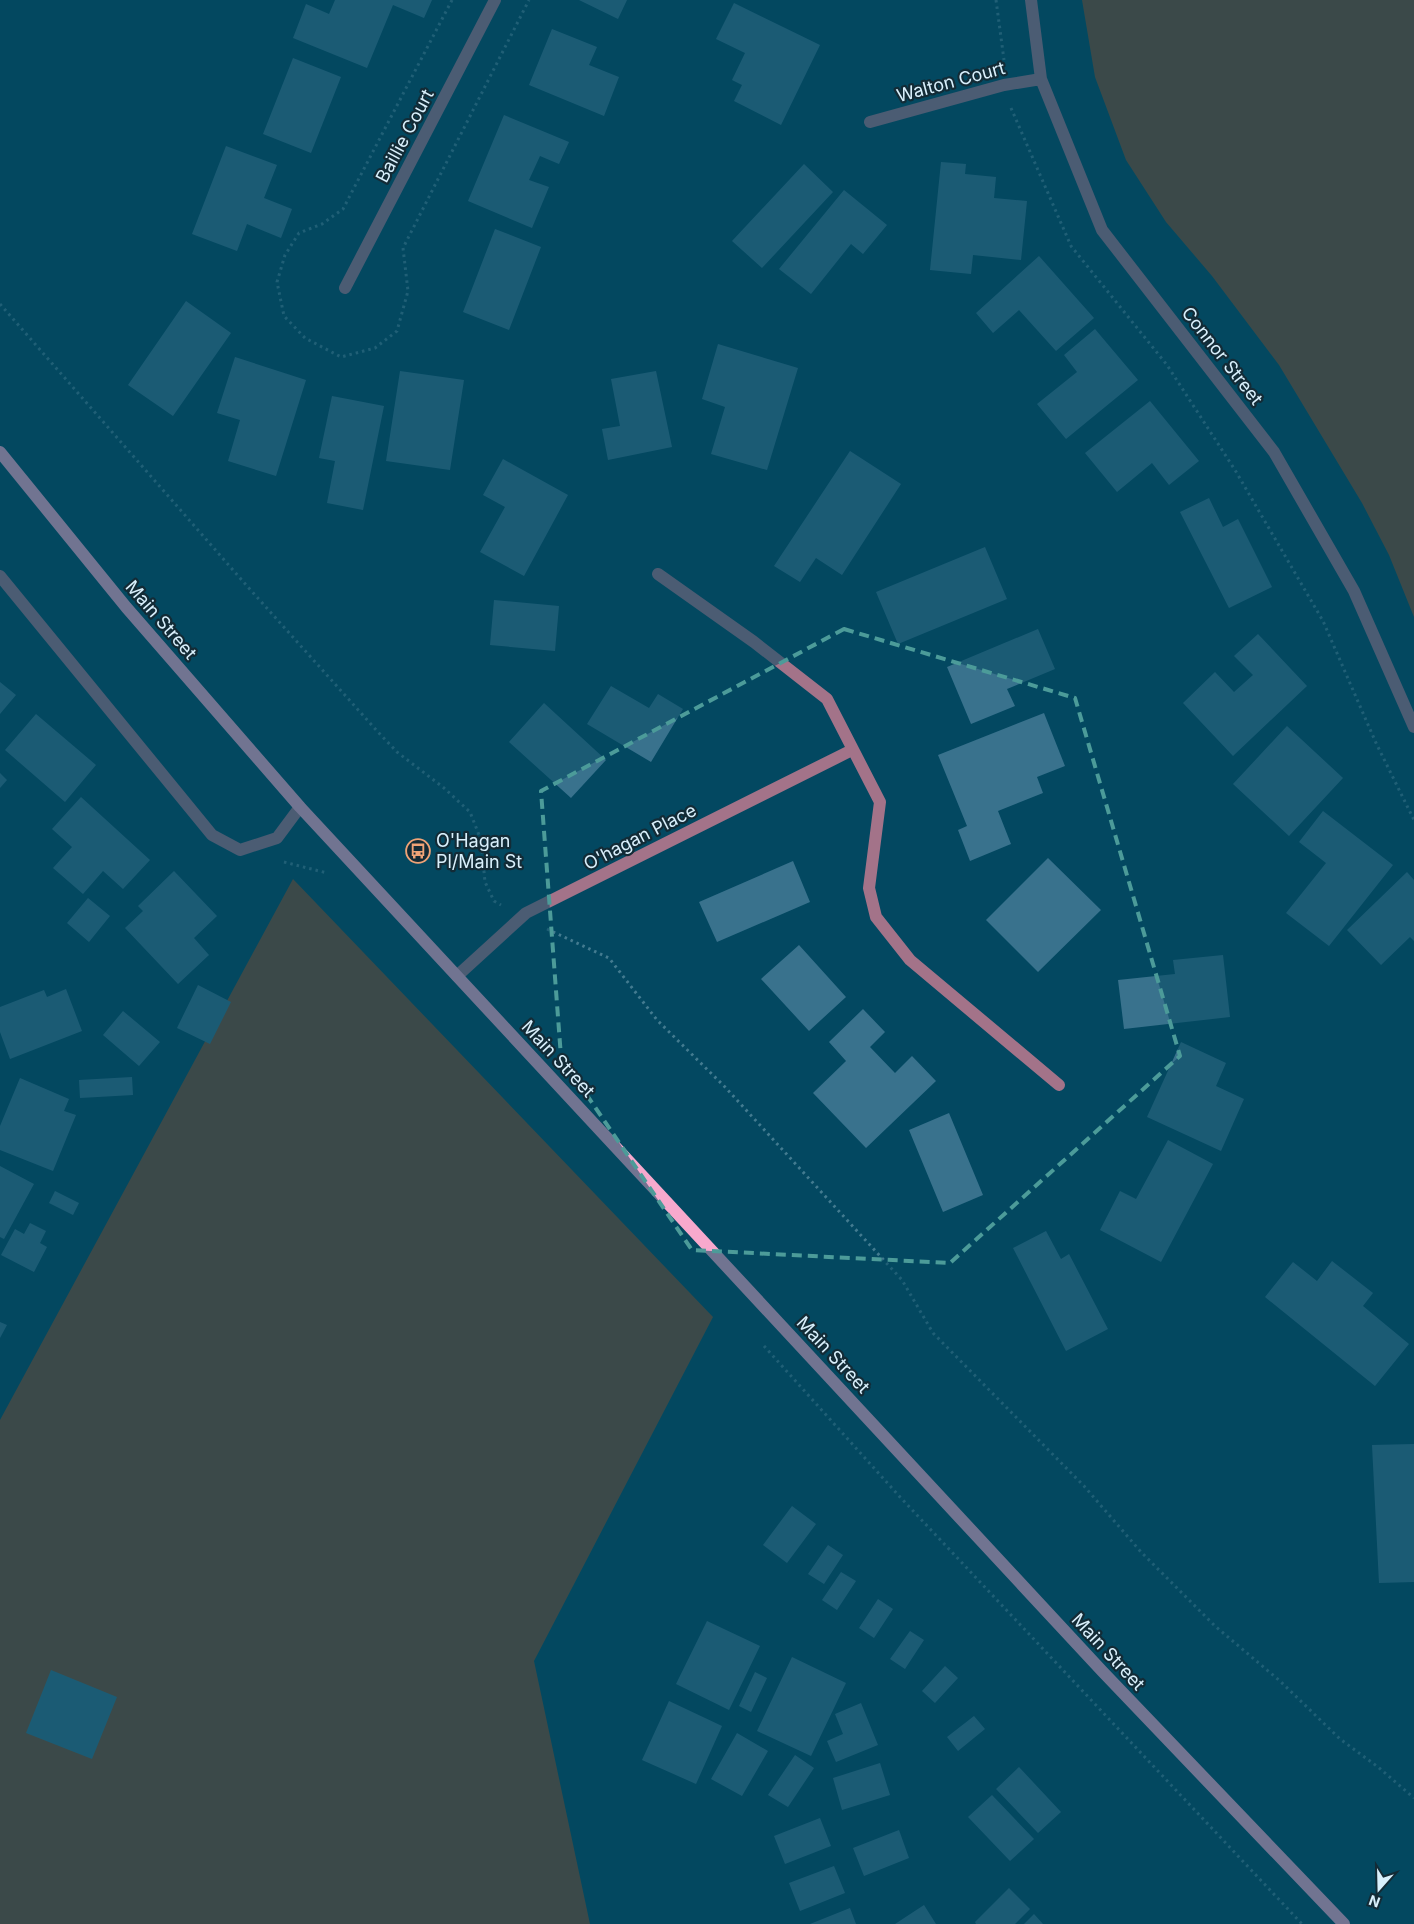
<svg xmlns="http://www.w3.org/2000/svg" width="1414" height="1924" font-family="Inter,sans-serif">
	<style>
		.green { fill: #7e4b2d }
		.building { fill: #39728d }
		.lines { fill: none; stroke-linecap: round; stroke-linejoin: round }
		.path { stroke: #437b90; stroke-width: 3; stroke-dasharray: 2.5 4; stroke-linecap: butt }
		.minor { stroke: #a37389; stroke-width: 12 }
		.major { stroke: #f7a9cd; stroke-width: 12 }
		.marked { fill: none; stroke: #4c9b99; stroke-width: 4; stroke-dasharray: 10 6; stroke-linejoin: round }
		.labels { text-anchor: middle; stroke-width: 4.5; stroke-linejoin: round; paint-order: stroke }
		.street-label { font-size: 18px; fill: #d9f0fc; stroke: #132b36 }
		.poi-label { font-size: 18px; fill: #d9f0fc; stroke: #132b36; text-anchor: start }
	</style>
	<rect width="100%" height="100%" fill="#034861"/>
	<path class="green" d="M 1082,0 L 1414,0 L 1414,617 L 1389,555 L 1362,503 L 1279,365 L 1212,276 L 1166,222 L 1126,160 L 1095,77 Z
		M 293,879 L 713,1317 L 534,1661 L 590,1924 L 0,1924 L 0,1420 Z"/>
	<path class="building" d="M 335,0 L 432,0 L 424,18 L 393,5 L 367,68 L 293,38 L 306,4 L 329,14 Z
		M 579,0 L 627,0 L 618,19 Z
		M 734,3 L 820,45 L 781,125 L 734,101 L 742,85 L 732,80 L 745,53 L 716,39 Z
		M 552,29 L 597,47 L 589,65 L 619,77 L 604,116 L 529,85 Z
		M 293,58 L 341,77 L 311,153 L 263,134 Z
		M 504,115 L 569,142 L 559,164 L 540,156 L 529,180 L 549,187 L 532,228 L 468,201 Z
		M 226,146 L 277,165 L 264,198 L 292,209 L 281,238 L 247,224 L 237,251 L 192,234 Z
		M 941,162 L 966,164 L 965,174 L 996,177 L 994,198 L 1027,201 L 1021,260 L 973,255 L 971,274 L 930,270 Z
		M 804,164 L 833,192 L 762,268 L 732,241 Z
		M 844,190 L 887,225 L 863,254 L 851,244 L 811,294 L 779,269 Z
		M 495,229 L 541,247 L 509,330 L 463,312 Z
		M 1039,256 L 1094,318 L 1056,351 L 1019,310 L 993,333 L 976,313 Z
		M 186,301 L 231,333 L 173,416 L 128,385 Z
		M 1095,329 L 1138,380 L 1066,439 L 1037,404 L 1077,372 L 1064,355 Z
		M 718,344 L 798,368 L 767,470 L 711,454 L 725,407 L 702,399 Z
		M 235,357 L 306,380 L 276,476 L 228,461 L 240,420 L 217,413 Z
		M 400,371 L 464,380 L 450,470 L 386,461 Z
		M 656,371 L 672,447 L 608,460 L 602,429 L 620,426 L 611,379 Z
		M 332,396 L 384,406 L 363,510 L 327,503 L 335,461 L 319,458 Z
		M 1150,401 L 1199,461 L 1169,485 L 1152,463 L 1117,492 L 1085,453 Z
		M 850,451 L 901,484 L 842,575 L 816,558 L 800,582 L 774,566 Z
		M 503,459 L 568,495 L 524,576 L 480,552 L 505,507 L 483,495 Z
		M 1209,498 L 1223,527 L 1238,519 L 1272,587 L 1229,608 L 1180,512 Z
		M 985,547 L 1007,599 L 898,644 L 876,592 Z
		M 494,600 L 559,606 L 555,651 L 490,645 Z
		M 1038,629 L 1055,669 L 1007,689 L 1015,706 L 971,724 L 947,667 Z
		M 1258,634 L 1307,686 L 1233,756 L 1183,703 L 1215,672 L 1234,692 L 1253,675 L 1234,656 Z
		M 0,682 L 16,695 L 0,714 Z
		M 611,686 L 649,708 L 658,694 L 683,709 L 651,762 L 587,724 Z
		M 544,703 L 606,760 L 571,798 L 509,742 Z
		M 1044,713 L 1065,766 L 1037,777 L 1043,793 L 998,811 L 1011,844 L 970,861 L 958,830 L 967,826 L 938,755 Z
		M 36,714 L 96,765 L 65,802 L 5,750 Z
		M 1287,726 L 1343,778 L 1289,836 L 1233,784 Z
		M 0,773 L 7,780 L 0,788 Z
		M 81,797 L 150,860 L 123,889 L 103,871 L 83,894 L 53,868 L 72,847 L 52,829 Z
		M 1323,811 L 1393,865 L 1329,946 L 1286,913 L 1326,863 L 1299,842 Z
		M 1048,858 L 1101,910 L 1038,972 L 986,920 Z
		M 793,861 L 810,902 L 717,942 L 699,902 Z
		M 174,871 L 217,916 L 194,938 L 209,955 L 178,984 L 125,928 L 143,911 L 138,906 Z
		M 1407,872 L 1414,880 L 1414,941 L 1410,937 L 1381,965 L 1347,930 Z
		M 88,898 L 110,916 L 89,942 L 67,923 Z
		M 799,945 L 846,997 L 809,1031 L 761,979 Z
		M 1223,955 L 1230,1017 L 1124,1029 L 1118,980 L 1175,974 L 1173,960 Z
		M 198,985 L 231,1002 L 210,1044 L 177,1028 Z
		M 66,989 L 82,1031 L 10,1059 L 0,1032 L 0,1007 L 44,990 L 47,997 Z
		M 863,1009 L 885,1032 L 870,1047 L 895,1073 L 912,1056 L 936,1081 L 866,1148 L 813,1093 L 846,1061 L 829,1042 Z
		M 123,1011 L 160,1042 L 139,1066 L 103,1035 Z
		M 1181,1042 L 1226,1063 L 1216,1086 L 1244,1099 L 1221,1151 L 1147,1117 Z
		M 132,1077 L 133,1095 L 80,1098 L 79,1080 Z
		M 20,1078 L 69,1099 L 64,1111 L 76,1115 L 53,1171 L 0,1150 L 0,1126 Z
		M 949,1113 L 983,1195 L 943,1212 L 909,1130 Z
		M 1168,1140 L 1213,1164 L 1161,1262 L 1100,1230 L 1120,1191 L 1136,1199 Z
		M 0,1166 L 34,1184 L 4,1239 L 0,1237 Z
		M 55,1191 L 79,1203 L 73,1215 L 49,1203 Z
		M 30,1223 L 46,1231 L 40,1243 L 47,1247 L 34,1272 L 1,1255 L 15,1229 L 24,1234 Z
		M 1046,1231 L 1061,1259 L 1069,1254 L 1108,1329 L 1066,1351 L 1013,1248 Z
		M 1332,1261 L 1373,1293 L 1363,1306 L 1409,1344 L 1375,1386 L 1265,1297 L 1293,1262 L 1317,1281 Z
		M 0,1322 L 7,1325 L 0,1338 Z
		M 1414,1444 L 1414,1582 L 1379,1583 L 1372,1445 Z
		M 792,1506 L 816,1524 L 787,1563 L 763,1545 Z
		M 828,1545 L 843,1555 L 824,1584 L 808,1574 Z
		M 841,1572 L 856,1581 L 837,1610 L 822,1600 Z
		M 878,1599 L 893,1609 L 874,1638 L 859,1628 Z
		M 707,1621 L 760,1646 L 729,1710 L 676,1684 Z
		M 910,1631 L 924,1640 L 905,1669 L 890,1659 Z
		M 792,1657 L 846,1683 L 811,1756 L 757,1731 Z
		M 945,1666 L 958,1678 L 935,1703 L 922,1691 Z
		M 51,1670 L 117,1697 L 92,1759 L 26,1733 Z
		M 755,1672 L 767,1678 L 751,1712 L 739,1706 Z
		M 669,1701 L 722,1726 L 696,1784 L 642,1760 Z
		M 861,1703 L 878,1745 L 836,1762 L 827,1741 L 843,1734 L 835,1714 Z
		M 974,1716 L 985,1729 L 958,1751 L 947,1737 Z
		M 737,1733 L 768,1751 L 742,1796 L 711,1779 Z
		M 795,1755 L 814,1768 L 788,1807 L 768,1795 Z
		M 880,1763 L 890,1795 L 842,1810 L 833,1778 Z
		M 1019,1767 L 1061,1812 L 1038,1833 L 996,1789 Z
		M 992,1795 L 1034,1839 L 1010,1861 L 968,1817 Z
		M 820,1818 L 831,1846 L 785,1864 L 774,1836 Z
		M 899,1830 L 909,1858 L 864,1876 L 853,1848 Z
		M 834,1866 L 845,1893 L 800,1911 L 789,1883 Z
		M 1009,1888 L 1030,1909 L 1015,1924 L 976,1924 L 975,1922 Z
		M 924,1905 L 936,1924 L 895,1924 Z
		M 850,1908 L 856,1924 L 810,1924 Z
		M 1034,1914 L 1043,1924 L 1024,1924 Z"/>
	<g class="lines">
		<path class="path" d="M 452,0 L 343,209 L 322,224 L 299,233 L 285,255 L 277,282 L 284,316 L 305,338 L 341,357 L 375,348 L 397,331 L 408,291 L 403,248 L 529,0
			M 996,0 L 1004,60
			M 1011,108 L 1071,246 L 1167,365 L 1235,470 L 1323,621 L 1376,743 L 1414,820
			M 0,304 L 247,586 L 378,732 L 397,752 L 444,788 L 470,812 L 481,840 L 485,882 L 494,901 L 501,905
			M 284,862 L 327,873
			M 547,929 L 609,958 L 657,1020 L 725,1087 L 902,1280 L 933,1333 L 1084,1486 L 1141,1552 L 1215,1626 L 1280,1681 L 1340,1739 L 1378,1767 L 1414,1798
			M 764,1346 L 900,1497 L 1302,1924"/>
		<path class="minor" d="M 1031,0 L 1041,79 L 1102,230 L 1274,452 L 1354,591 L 1414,727
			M 870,122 L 1004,85 L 1041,79
			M 345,288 L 495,0
			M 658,574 L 754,642 L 827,699 L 880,802 L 869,888 L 876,917 L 910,960 L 1059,1085
			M 0,576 L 212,835 L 240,850 L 277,838 L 300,807
			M 457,976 L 526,913 L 852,750"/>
		<path class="major" d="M 0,452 L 126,607 L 300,807 L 1102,1671 L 1344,1924"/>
	</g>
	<path d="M0 0H1414V1924H0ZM 844,629 L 1075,698 L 1180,1056 L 950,1263 L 692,1250 L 561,1057 L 541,791 Z" fill="#034861" fill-opacity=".55" fill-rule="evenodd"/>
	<path class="marked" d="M 844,629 L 1075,698 L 1180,1056 L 950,1263 L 692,1250 L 561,1057 L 541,791 Z"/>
	<defs>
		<g id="bus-ring" transform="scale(1.25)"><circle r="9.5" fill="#132b36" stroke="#efa377" stroke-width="1.5"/><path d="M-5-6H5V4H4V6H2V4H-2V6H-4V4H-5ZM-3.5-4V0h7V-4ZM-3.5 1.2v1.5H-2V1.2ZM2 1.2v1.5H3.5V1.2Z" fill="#efa377"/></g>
	</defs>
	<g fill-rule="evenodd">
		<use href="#bus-ring" x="418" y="851"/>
	</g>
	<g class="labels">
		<g class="street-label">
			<text transform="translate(951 82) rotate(-15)" y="6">Walton Court</text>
			<text transform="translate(405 136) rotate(-62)" y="6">Baillie Court</text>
			<text transform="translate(1222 356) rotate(52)" y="6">Connor Street</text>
			<text transform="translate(161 620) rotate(49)" y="6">Main Street</text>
			<text transform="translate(640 837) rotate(-27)" y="6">O'hagan Place</text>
			<text transform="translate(558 1059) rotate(47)" y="6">Main Street</text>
			<text transform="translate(833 1355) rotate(47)" y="6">Main Street</text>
			<text transform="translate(1108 1652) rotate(47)" y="6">Main Street</text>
		</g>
		<g class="poi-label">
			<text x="436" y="847">O'Hagan<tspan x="436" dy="21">Pl/Main St</tspan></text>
		</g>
	</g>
	<g transform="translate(1379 1889) rotate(200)" stroke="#132b36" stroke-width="4" paint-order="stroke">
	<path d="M0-4L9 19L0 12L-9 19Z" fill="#d9f0fc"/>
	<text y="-8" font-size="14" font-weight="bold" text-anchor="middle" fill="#d9f0fc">N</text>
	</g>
</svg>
